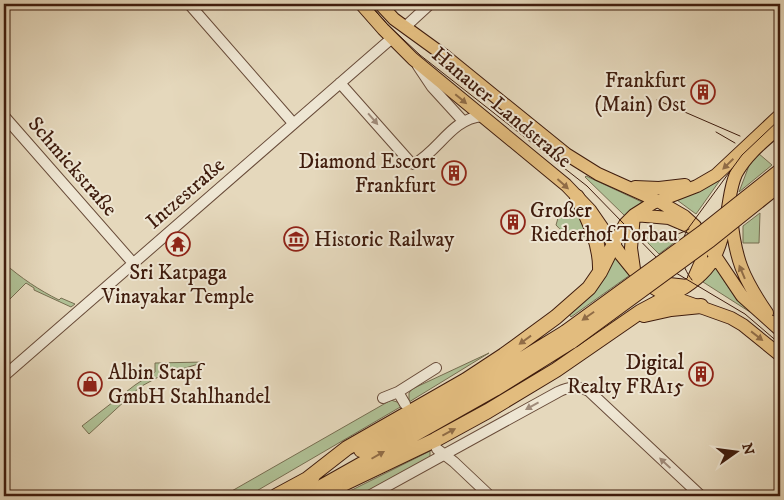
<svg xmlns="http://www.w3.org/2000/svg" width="784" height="500" font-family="'IM FELL DW Pica',serif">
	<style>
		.green { fill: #afc095; stroke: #776e51 }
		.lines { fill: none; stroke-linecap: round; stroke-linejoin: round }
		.minor-casing { stroke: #684b39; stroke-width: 12 }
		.major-casing { stroke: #3f1c0d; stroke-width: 14 }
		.highway-casing { stroke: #3f1c0d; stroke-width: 16 }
		.minor { stroke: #eee6d3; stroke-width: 10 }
		.major { stroke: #e2bc7e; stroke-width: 12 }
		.highway { stroke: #e2bc7e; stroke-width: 14 }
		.tram { stroke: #3f1c0d; stroke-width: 1 }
		.rail-casing { stroke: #3f1c0d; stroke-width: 4 }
		.rail { stroke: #eee6d3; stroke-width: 2; stroke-dasharray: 5.5; stroke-linecap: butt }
		.highway-bridge-casing { stroke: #3f1c0d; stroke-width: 16; stroke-linecap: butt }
		.highway-bridge { stroke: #e2bc7e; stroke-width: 14 }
		.oneway { fill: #906c46 }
		.oneway2 { fill: #9f8b7a }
		.labels { text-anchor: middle; stroke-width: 4; stroke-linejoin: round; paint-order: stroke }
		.poi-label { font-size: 21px; fill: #3f1c0d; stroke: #eee6d3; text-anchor: end }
		.street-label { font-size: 21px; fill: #3f1c0d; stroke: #eee6d3 }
	</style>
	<rect width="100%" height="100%" fill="#e5d8bc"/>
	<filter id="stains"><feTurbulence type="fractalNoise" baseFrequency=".004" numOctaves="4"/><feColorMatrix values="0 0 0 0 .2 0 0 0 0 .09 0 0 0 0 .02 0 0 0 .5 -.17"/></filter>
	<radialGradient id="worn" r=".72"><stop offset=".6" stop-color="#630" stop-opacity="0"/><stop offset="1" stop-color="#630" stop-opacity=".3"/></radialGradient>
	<path class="green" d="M 758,153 L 772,165 L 739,192 L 750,163 Z
		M 586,176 L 642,202 L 625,216 L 585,177 Z
		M 723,176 L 696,214 L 677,200 Z
		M 570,204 L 579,215 L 588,238 C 578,232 564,236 556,225 L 558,218 Z
		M 760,213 L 759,243 L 743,243 L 743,226 Z
		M 677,236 L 679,239 L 659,254 L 645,240 L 648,238 L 662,239 Z
		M 614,254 L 630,275 L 571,317 L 568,313 Z
		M 4,263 C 21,278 39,290 59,300 L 61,298 L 75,304 L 71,307 L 34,290 L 34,288 L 26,283 L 4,305 L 4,290 L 8,286 L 4,281 Z
		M 715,266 L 738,299 L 750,312 L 703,282 Z
		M 489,353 L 409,402 L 409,393 L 412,389 Z
		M 205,362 L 162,375 L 140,387 L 89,434 L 82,426 L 135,385 L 155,372 L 155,363 Z
		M 391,400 L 397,402 L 402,406 L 248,496 L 223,496 Z
		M 430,451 L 430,456 L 428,459 L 360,496 L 340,496 Z"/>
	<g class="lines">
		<g class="minor-casing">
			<path id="minor" d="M 189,4 L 293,123
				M 405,27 L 430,4
				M 418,66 L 432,87 L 463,121
				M 340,83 L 411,163 L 414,164 C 439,151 451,119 482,116
				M 4,116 L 133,263
				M 4,376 L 392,38
				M 398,392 L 436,368
				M 383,398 L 398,392 L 405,404
				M 437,449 L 454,462 L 490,496
				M 369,496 L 558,392 C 570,386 577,386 589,391 L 701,496"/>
		</g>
		<g class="major-casing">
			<path id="major" d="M 361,4 L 383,29 L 413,59 L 566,185 L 590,210 L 621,255 L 638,276 L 652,287 L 664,294 L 731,318 L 743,325 L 780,355
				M 380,4 L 394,19 L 445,56 L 566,154 L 598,174 L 658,201 L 684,216 L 695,226 L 742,296 L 780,330
				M 635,187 L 659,188 L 685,185
				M 634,215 L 669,218 L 690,227
				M 731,216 C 735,259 743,278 767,313
				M 614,244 L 625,224 L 634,215 L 653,203 L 697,186 L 716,175 L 780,115
				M 634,269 L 631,248 L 634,215
				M 694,278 L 701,262 L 701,239
				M 648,280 L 660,283 L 687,286
				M 670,296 C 714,273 720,254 728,208 C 730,197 731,185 736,174 C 746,155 764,141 780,127"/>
		</g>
		<g class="highway-casing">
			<path id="highway" d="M 577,197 C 589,220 601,245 600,271
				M 644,315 L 671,309 L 701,306
				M 361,450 L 493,377 L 566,332
				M 306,480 L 347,448 L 466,380 L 504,355 L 556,317 L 589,288 L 600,272 L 614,244
				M 276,496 L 313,476
				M 305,496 L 495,389 L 572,341
				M 318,496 L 435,440 L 488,411 L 556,370 L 640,312 L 670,296"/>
		</g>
		<use href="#minor" class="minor"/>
		<use href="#major" class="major"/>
		<use href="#highway" class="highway"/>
		<path class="tram" d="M 369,4 L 388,25 L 420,55 L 587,186 L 660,261 L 676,273 L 745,314 L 780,344
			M 657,100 L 740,136
			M 716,132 L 735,143
			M 632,229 C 650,238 670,240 689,229
			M 692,280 C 680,264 678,249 687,230 L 742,155 L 780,119"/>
		<g class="rail-casing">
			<path id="rail" d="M 10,4 L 13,7"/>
		</g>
		<use href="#rail" class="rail"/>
		<g class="highway-bridge-casing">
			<path id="highway-bridge" d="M 566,332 L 702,233 L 780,171
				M 572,341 L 710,240 L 780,184"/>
		</g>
		<use href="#highway-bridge" class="highway-bridge"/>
	</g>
	<defs><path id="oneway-solid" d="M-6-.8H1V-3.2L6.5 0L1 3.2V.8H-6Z" transform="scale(1.25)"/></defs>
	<g class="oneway">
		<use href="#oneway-solid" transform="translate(461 99) rotate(40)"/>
		<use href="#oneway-solid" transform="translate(728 164) rotate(136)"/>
		<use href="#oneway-solid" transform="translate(563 184) rotate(42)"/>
		<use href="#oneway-solid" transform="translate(742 272) rotate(-113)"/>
		<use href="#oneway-solid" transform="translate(588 316) rotate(145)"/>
		<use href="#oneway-solid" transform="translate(757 336) rotate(38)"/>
		<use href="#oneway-solid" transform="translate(525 340) rotate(144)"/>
		<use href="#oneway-solid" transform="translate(449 432) rotate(-28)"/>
		<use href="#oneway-solid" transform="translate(378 455) rotate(-30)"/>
	</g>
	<g class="oneway2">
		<use href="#oneway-solid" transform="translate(373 119) rotate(49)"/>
		<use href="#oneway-solid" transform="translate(532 406) rotate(151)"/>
		<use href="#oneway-solid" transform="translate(665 463) rotate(-137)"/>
	</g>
	<defs>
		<g id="building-ring" transform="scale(1.25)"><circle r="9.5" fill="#eee6d3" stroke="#8f2418" stroke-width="1.5"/><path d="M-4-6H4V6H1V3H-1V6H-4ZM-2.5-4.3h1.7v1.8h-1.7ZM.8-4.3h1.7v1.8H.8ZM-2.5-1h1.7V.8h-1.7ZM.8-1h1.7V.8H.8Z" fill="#8f2418"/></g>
		<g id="museum-ring" transform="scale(1.25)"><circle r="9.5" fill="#eee6d3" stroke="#8f2418" stroke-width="1.5"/><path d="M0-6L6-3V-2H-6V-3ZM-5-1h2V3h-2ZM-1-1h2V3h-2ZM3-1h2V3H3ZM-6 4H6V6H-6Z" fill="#8f2418"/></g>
		<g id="temple-ring" transform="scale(1.25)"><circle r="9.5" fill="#eee6d3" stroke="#8f2418" stroke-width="1.5"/><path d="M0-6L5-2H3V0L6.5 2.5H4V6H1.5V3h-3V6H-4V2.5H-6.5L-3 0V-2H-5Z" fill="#8f2418"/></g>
		<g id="shop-ring" transform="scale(1.25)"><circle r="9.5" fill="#eee6d3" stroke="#8f2418" stroke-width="1.5"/><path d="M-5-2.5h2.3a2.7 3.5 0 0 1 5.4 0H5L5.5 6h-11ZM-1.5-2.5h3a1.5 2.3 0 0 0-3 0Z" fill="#8f2418"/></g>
	</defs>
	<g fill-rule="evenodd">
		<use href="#building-ring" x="703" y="92"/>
		<use href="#building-ring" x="454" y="173"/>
		<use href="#building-ring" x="513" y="222"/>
		<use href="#museum-ring" x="296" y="239"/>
		<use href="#temple-ring" x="178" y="244"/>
		<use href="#building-ring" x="701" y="374"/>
		<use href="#shop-ring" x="90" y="384"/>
	</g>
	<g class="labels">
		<g class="poi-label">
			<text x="686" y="87">Frankfurt<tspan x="686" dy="24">(Main) Ost</tspan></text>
			<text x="436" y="168">Diamond Escort<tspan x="436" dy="24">Frankfurt</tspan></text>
			<text x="530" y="217" text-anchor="start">Großer<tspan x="530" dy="24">Riederhof Torbau</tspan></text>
			<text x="314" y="246" text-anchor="start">Historic Railway</text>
			<text x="178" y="279" text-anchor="middle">Sri Katpaga<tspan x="178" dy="24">Vinayakar Temple</tspan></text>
			<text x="684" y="369">Digital<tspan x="684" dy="24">Realty FRA15</tspan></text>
			<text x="108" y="379" text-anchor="start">Albin Stapf<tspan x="108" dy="24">GmbH Stahlhandel</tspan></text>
		</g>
		<g class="street-label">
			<text transform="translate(502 107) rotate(40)" y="7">Hanauer Landstraße</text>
			<text transform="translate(73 166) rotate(49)" y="7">Schmickstraße</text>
			<text transform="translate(185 193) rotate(-41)" y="7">Intzestraße</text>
		</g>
	</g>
	<rect width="784" height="500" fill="none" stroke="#e5d8bc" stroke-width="20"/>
	<rect x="5" y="5" width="774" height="490" fill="none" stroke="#3f1c0d" stroke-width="2.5"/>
	<rect x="10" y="10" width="764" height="480" fill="none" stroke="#3f1c0d"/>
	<g transform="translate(736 452) rotate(76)" stroke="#eee6d3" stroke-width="4" paint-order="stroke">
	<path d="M0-4L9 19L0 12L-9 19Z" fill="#3f1c0d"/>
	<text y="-8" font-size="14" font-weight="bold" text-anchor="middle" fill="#3f1c0d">N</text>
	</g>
	<rect width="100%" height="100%" filter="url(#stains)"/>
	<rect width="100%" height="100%" fill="url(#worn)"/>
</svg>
